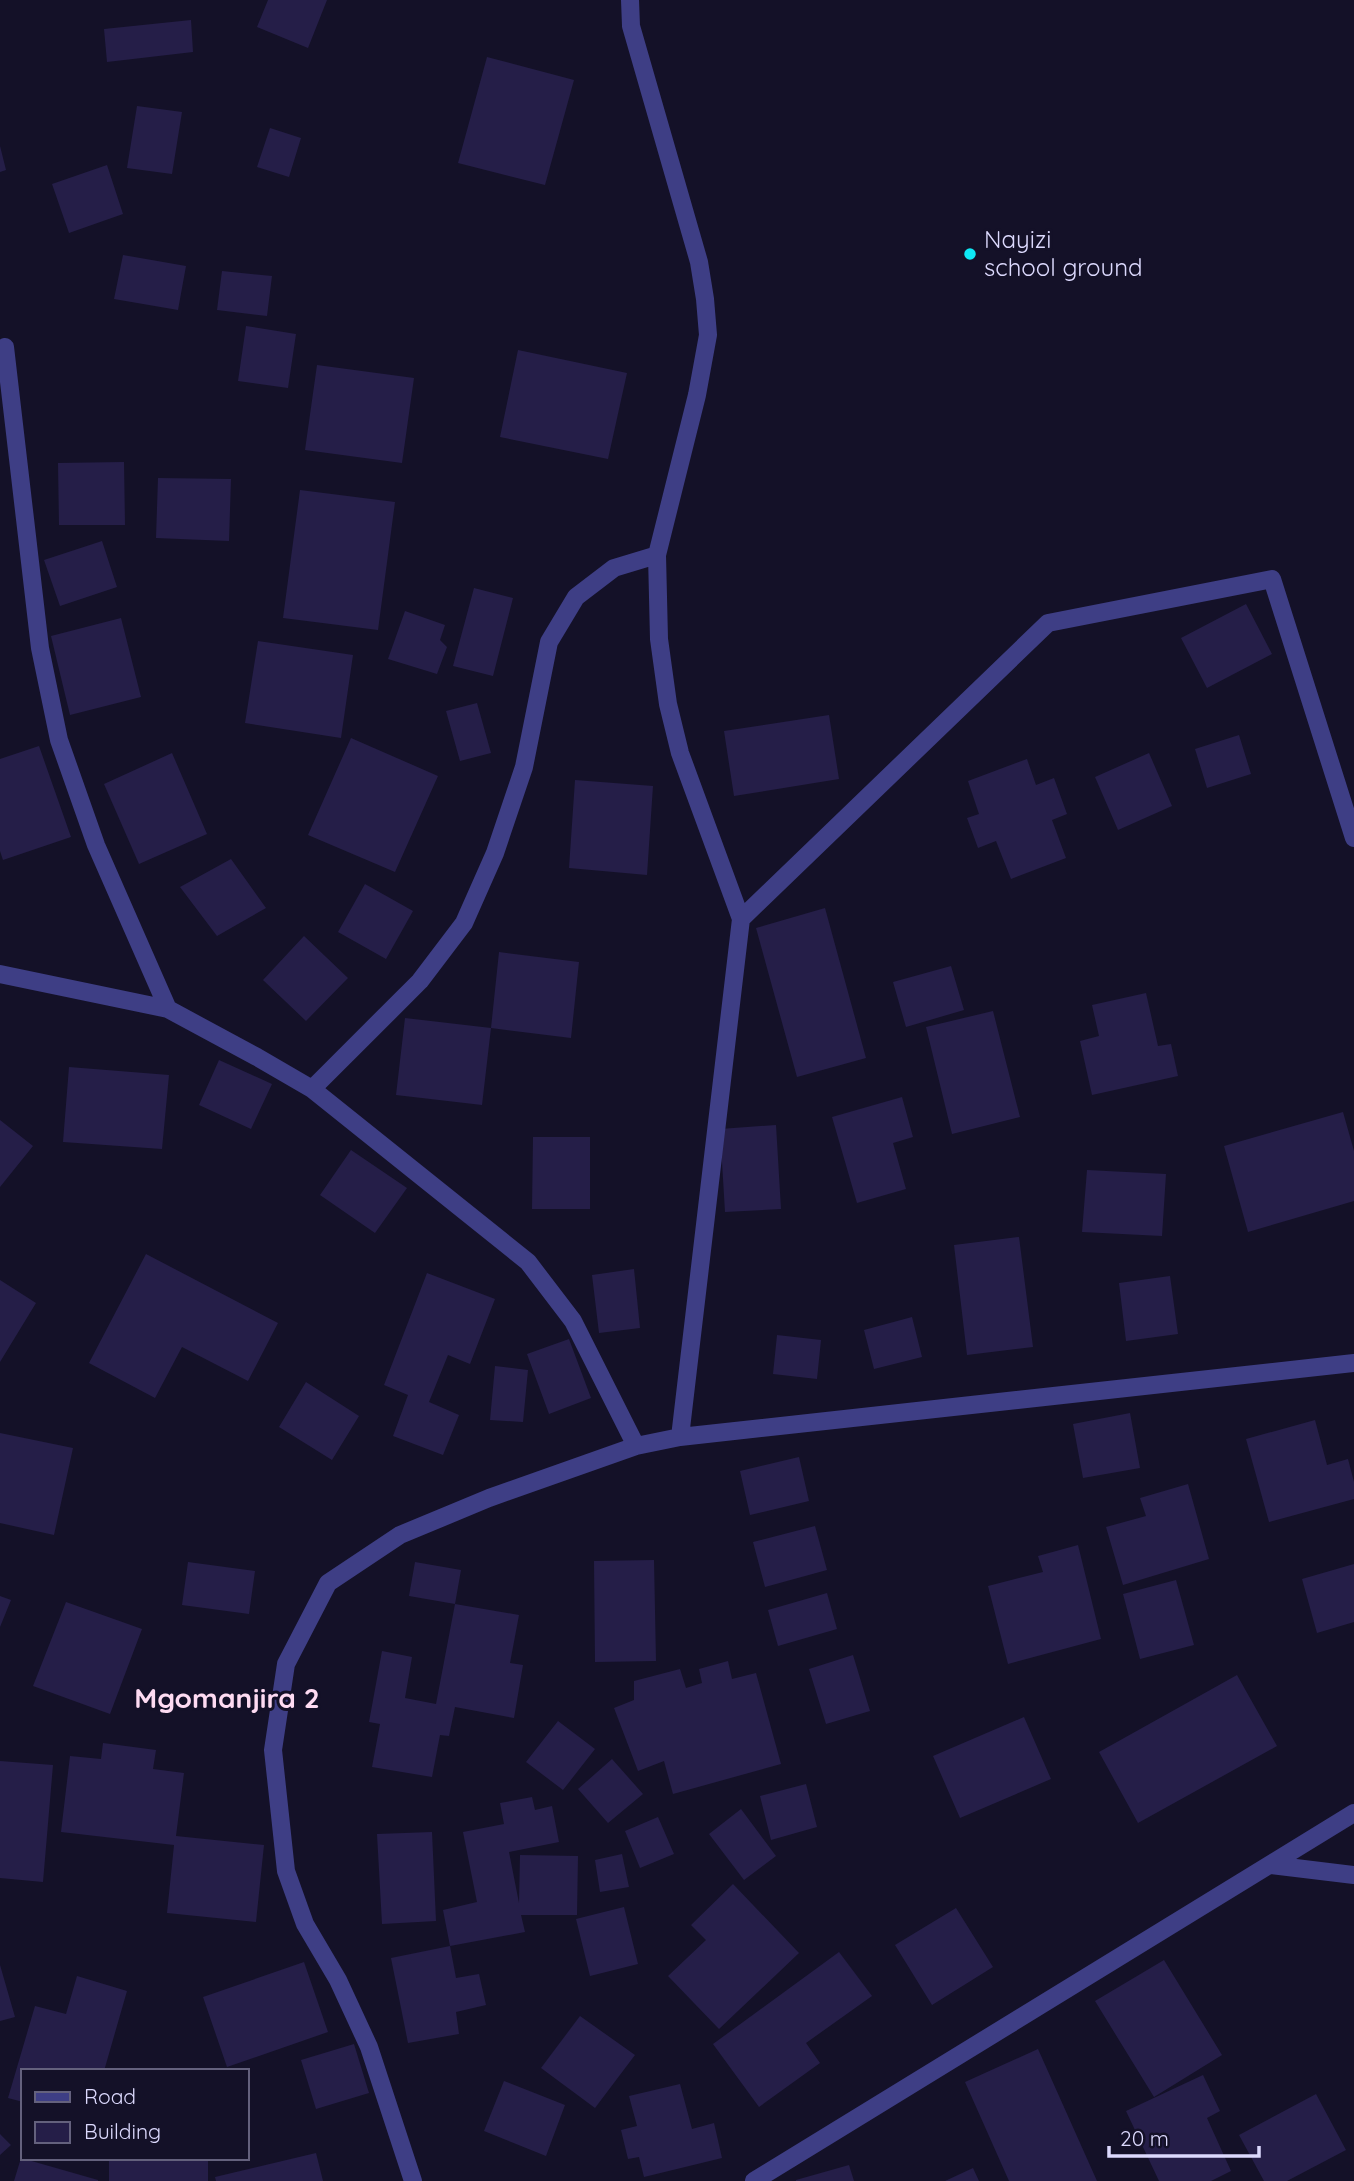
<svg xmlns="http://www.w3.org/2000/svg" width="1354" height="2181" font-family="Quicksand,sans-serif">
	<style>
		.building { fill: #251e48 }
		.lines { fill: none; stroke-linecap: round; stroke-linejoin: round }
		.minor { stroke: #3e3e85; stroke-width: 18 }
		.poi-dot { fill: #0ee8f5; stroke: #141128; stroke-width: 2.5 }
		.labels { text-anchor: middle; stroke-width: 6; stroke-linejoin: round; paint-order: stroke }
		.poi-label { font-size: 24px; fill: #dcd9fd; stroke: #141128; text-anchor: start }
		.quarter-label { font-size: 28px; font-weight: bold; fill: #fedbf2; stroke: #141128 }
	</style>
	<rect width="100%" height="100%" fill="#141128"/>
	<path class="building" d="M 268,0 L 327,0 L 308,48 L 257,27 Z
		M 191,20 L 193,52 L 107,62 L 104,29 Z
		M 487,57 L 574,80 L 545,185 L 458,163 Z
		M 137,106 L 182,112 L 172,174 L 127,168 Z
		M 270,128 L 301,138 L 289,177 L 257,167 Z
		M 0,146 L 6,170 L 0,172 Z
		M 107,165 L 123,214 L 69,233 L 52,184 Z
		M 123,255 L 186,266 L 178,310 L 114,299 Z
		M 222,271 L 272,276 L 267,316 L 217,310 Z
		M 246,326 L 296,334 L 288,388 L 238,381 Z
		M 518,350 L 627,373 L 608,459 L 500,437 Z
		M 317,365 L 414,378 L 402,463 L 305,450 Z
		M 124,462 L 125,525 L 59,525 L 58,463 Z
		M 158,478 L 231,479 L 229,541 L 156,538 Z
		M 300,490 L 395,502 L 378,630 L 283,618 Z
		M 102,541 L 117,587 L 60,606 L 44,560 Z
		M 474,588 L 513,598 L 493,676 L 453,666 Z
		M 1246,604 L 1272,654 L 1207,688 L 1181,638 Z
		M 405,611 L 445,625 L 440,640 L 447,647 L 437,674 L 388,659 Z
		M 121,618 L 141,697 L 70,715 L 51,636 Z
		M 258,641 L 353,655 L 341,738 L 245,723 Z
		M 477,703 L 491,753 L 460,761 L 446,711 Z
		M 829,715 L 839,779 L 734,796 L 724,731 Z
		M 1239,735 L 1251,774 L 1207,788 L 1195,749 Z
		M 351,738 L 438,776 L 395,872 L 308,835 Z
		M 39,746 L 71,837 L 3,860 L 0,851 L 0,759 Z
		M 172,753 L 207,834 L 139,864 L 104,784 Z
		M 1149,753 L 1172,806 L 1118,830 L 1095,777 Z
		M 1027,759 L 1036,785 L 1054,778 L 1067,814 L 1052,820 L 1066,858 L 1011,879 L 996,841 L 978,848 L 967,818 L 979,814 L 968,781 Z
		M 575,780 L 653,786 L 647,875 L 569,868 Z
		M 231,859 L 266,908 L 217,936 L 180,887 Z
		M 365,884 L 413,911 L 386,959 L 338,932 Z
		M 825,908 L 866,1058 L 797,1077 L 756,928 Z
		M 304,936 L 348,978 L 306,1021 L 263,980 Z
		M 499,952 L 579,962 L 571,1038 L 491,1028 Z
		M 951,966 L 964,1010 L 906,1027 L 893,982 Z
		M 1146,993 L 1158,1046 L 1171,1044 L 1178,1076 L 1092,1095 L 1080,1041 L 1099,1036 L 1092,1005 Z
		M 993,1011 L 1020,1117 L 952,1134 L 926,1027 Z
		M 405,1018 L 491,1028 L 482,1105 L 396,1095 Z
		M 219,1060 L 272,1084 L 251,1129 L 199,1105 Z
		M 69,1067 L 169,1075 L 162,1149 L 63,1142 Z
		M 902,1097 L 913,1137 L 893,1143 L 906,1189 L 857,1203 L 832,1117 Z
		M 1343,1112 L 1354,1151 L 1354,1201 L 1248,1232 L 1224,1146 Z
		M 0,1120 L 33,1146 L 0,1187 Z
		M 776,1125 L 781,1209 L 725,1212 L 720,1129 Z
		M 533,1137 L 590,1137 L 590,1209 L 532,1209 Z
		M 351,1150 L 407,1188 L 375,1233 L 320,1195 Z
		M 1087,1170 L 1166,1174 L 1162,1236 L 1082,1232 Z
		M 1019,1237 L 1033,1347 L 967,1355 L 954,1245 Z
		M 146,1254 L 278,1323 L 248,1381 L 182,1347 L 155,1398 L 89,1363 Z
		M 634,1269 L 640,1328 L 599,1333 L 592,1275 Z
		M 427,1273 L 495,1299 L 470,1364 L 448,1355 L 429,1402 L 459,1415 L 443,1455 L 393,1436 L 408,1395 L 384,1385 Z
		M 1170,1276 L 1178,1334 L 1126,1341 L 1119,1283 Z
		M 0,1280 L 36,1303 L 0,1362 Z
		M 912,1317 L 922,1357 L 874,1369 L 864,1330 Z
		M 777,1335 L 821,1340 L 817,1379 L 773,1374 Z
		M 569,1339 L 591,1398 L 549,1414 L 527,1354 Z
		M 495,1366 L 528,1370 L 523,1422 L 490,1420 Z
		M 306,1382 L 359,1416 L 332,1460 L 279,1427 Z
		M 1130,1413 L 1140,1468 L 1083,1478 L 1073,1424 Z
		M 1315,1420 L 1327,1465 L 1348,1459 L 1354,1482 L 1354,1499 L 1269,1522 L 1246,1439 Z
		M 0,1433 L 73,1448 L 54,1535 L 0,1523 Z
		M 799,1457 L 809,1501 L 750,1515 L 740,1471 Z
		M 1188,1484 L 1209,1559 L 1123,1585 L 1106,1527 L 1146,1516 L 1140,1498 Z
		M 815,1526 L 827,1570 L 765,1587 L 753,1542 Z
		M 1078,1545 L 1101,1639 L 1008,1664 L 988,1586 L 1043,1572 L 1038,1556 Z
		M 654,1560 L 656,1661 L 595,1662 L 594,1561 Z
		M 188,1562 L 255,1571 L 249,1614 L 182,1605 Z
		M 415,1562 L 461,1570 L 455,1604 L 409,1596 Z
		M 1354,1564 L 1354,1622 L 1317,1633 L 1302,1579 Z
		M 1176,1580 L 1194,1645 L 1140,1659 L 1123,1594 Z
		M 827,1593 L 837,1629 L 778,1646 L 768,1610 Z
		M 0,1596 L 11,1600 L 0,1627 Z
		M 66,1602 L 142,1629 L 110,1714 L 33,1686 Z
		M 455,1604 L 519,1615 L 510,1663 L 523,1665 L 514,1718 L 455,1707 L 449,1736 L 440,1735 L 432,1777 L 372,1767 L 380,1724 L 369,1722 L 382,1651 L 412,1657 L 405,1698 L 436,1704 Z
		M 853,1655 L 870,1711 L 826,1724 L 809,1669 Z
		M 728,1661 L 732,1679 L 756,1673 L 781,1764 L 673,1794 L 664,1761 L 638,1771 L 614,1708 L 634,1700 L 634,1681 L 680,1669 L 686,1688 L 702,1683 L 699,1669 Z
		M 1237,1675 L 1277,1746 L 1138,1823 L 1099,1752 Z
		M 1024,1717 L 1051,1779 L 960,1818 L 933,1756 Z
		M 558,1721 L 595,1749 L 563,1790 L 526,1762 Z
		M 103,1743 L 156,1750 L 153,1769 L 184,1773 L 176,1836 L 264,1845 L 256,1922 L 167,1913 L 174,1845 L 61,1832 L 70,1756 L 101,1759 Z
		M 612,1759 L 643,1794 L 608,1823 L 578,1789 Z
		M 0,1761 L 53,1765 L 43,1882 L 0,1878 Z
		M 806,1784 L 817,1827 L 771,1840 L 760,1796 Z
		M 532,1797 L 535,1810 L 552,1806 L 559,1842 L 509,1852 L 519,1903 L 520,1855 L 578,1856 L 577,1915 L 521,1915 L 525,1932 L 450,1946 L 443,1910 L 477,1902 L 463,1832 L 504,1824 L 500,1803 Z
		M 741,1809 L 776,1856 L 744,1880 L 709,1834 Z
		M 658,1817 L 674,1854 L 640,1868 L 625,1831 Z
		M 432,1832 L 436,1921 L 382,1924 L 377,1834 Z
		M 622,1854 L 629,1887 L 600,1892 L 595,1860 Z
		M 733,1884 L 799,1953 L 719,2029 L 668,1976 L 706,1940 L 691,1925 Z
		M 624,1907 L 638,1964 L 590,1976 L 576,1919 Z
		M 956,1908 L 993,1967 L 932,2005 L 895,1945 Z
		M 450,1946 L 456,1978 L 479,1974 L 486,2005 L 456,2012 L 459,2034 L 408,2043 L 391,1958 Z
		M 839,1952 L 872,1996 L 806,2043 L 820,2063 L 759,2107 L 713,2044 Z
		M 1164,1960 L 1222,2055 L 1154,2097 L 1095,2001 Z
		M 304,1962 L 328,2032 L 227,2067 L 203,1997 Z
		M 0,1965 L 15,2017 L 0,2021 Z
		M 77,1976 L 127,1991 L 104,2071 L 23,2071 L 23,2102 L 8,2098 L 35,2006 L 66,2014 Z
		M 580,2016 L 635,2055 L 595,2108 L 541,2068 Z
		M 354,2044 L 369,2093 L 316,2109 L 301,2060 Z
		M 1038,2049 L 1097,2181 L 1009,2181 L 965,2082 Z
		M 1203,2075 L 1220,2111 L 1207,2118 L 1231,2171 L 1211,2181 L 1159,2181 L 1126,2111 Z
		M 504,2081 L 565,2105 L 546,2156 L 484,2131 Z
		M 680,2084 L 692,2129 L 714,2123 L 722,2158 L 644,2177 L 639,2157 L 628,2159 L 621,2130 L 637,2126 L 629,2096 Z
		M 1316,2094 L 1346,2150 L 1287,2181 L 1264,2181 L 1239,2135 Z
		M 0,2134 L 11,2145 L 0,2155 Z
		M 316,2153 L 323,2181 L 216,2181 L 215,2177 Z
		M 21,2158 L 98,2180 L 98,2181 L 14,2181 Z
		M 109,2158 L 208,2158 L 208,2181 L 109,2181 Z
		M 849,2165 L 854,2181 L 796,2181 L 796,2180 Z
		M 973,2168 L 979,2181 L 945,2181 Z"/>
	<g class="lines">
		<path class="minor" d="M 630,0 L 631,26 L 699,262 L 705,299 L 708,335 L 697,395 L 657,555 L 659,639 L 668,704 L 680,753 L 741,919
			M 5,347 L 40,648 L 59,740 L 96,845 L 168,1009
			M 0,974 L 168,1009 L 257,1057 L 312,1089 L 528,1262 L 573,1321 L 636,1446
			M 312,1089 L 420,981 L 464,923 L 495,853 L 524,767 L 549,642 L 576,597 L 614,568 L 657,555
			M 680,1437 L 741,919 L 1048,623 L 1272,579 L 1354,838
			M 1271,1865 L 1354,1875
			M 413,2181 L 369,2047 L 338,1980 L 305,1924 L 286,1871 L 273,1750 L 286,1664 L 328,1583 L 400,1535 L 489,1498 L 636,1446 L 680,1437 L 1354,1363
			M 754,2181 L 1354,1813"/>
	</g>
	<circle class="poi-dot" cx="970" cy="254" r="7"/>
	<g class="labels">
		<g class="poi-label">
			<text x="984" y="248">Nayizi<tspan x="984" dy="28">school ground</tspan></text>
		</g>
		<g class="quarter-label">
			<text x="227" y="1708">Mgomanjira 2</text>
		</g>
	</g>
	<rect x="21" y="2069" width="228" height="91" fill="#141128" stroke="#64617d" stroke-width="2"/>
	<rect x="35" y="2092" width="35" height="10" fill="#3e3e85" stroke="#64617d" stroke-width="2"/>
	<text x="84" y="2104" font-size="21" fill="#dcd9fd">Road</text>
	<rect x="35" y="2122" width="35" height="21" fill="#251e48" stroke="#64617d" stroke-width="2"/>
	<text x="84" y="2139" font-size="21" fill="#dcd9fd">Building</text>
	<path d="M1109 2146v10h150v-10" fill="none" stroke="#dcd9fd" stroke-width="3.5"/>
	<text x="1120" y="2146" font-size="21" fill="#dcd9fd" stroke="#141128" stroke-width="5" paint-order="stroke">20 m</text>
</svg>
